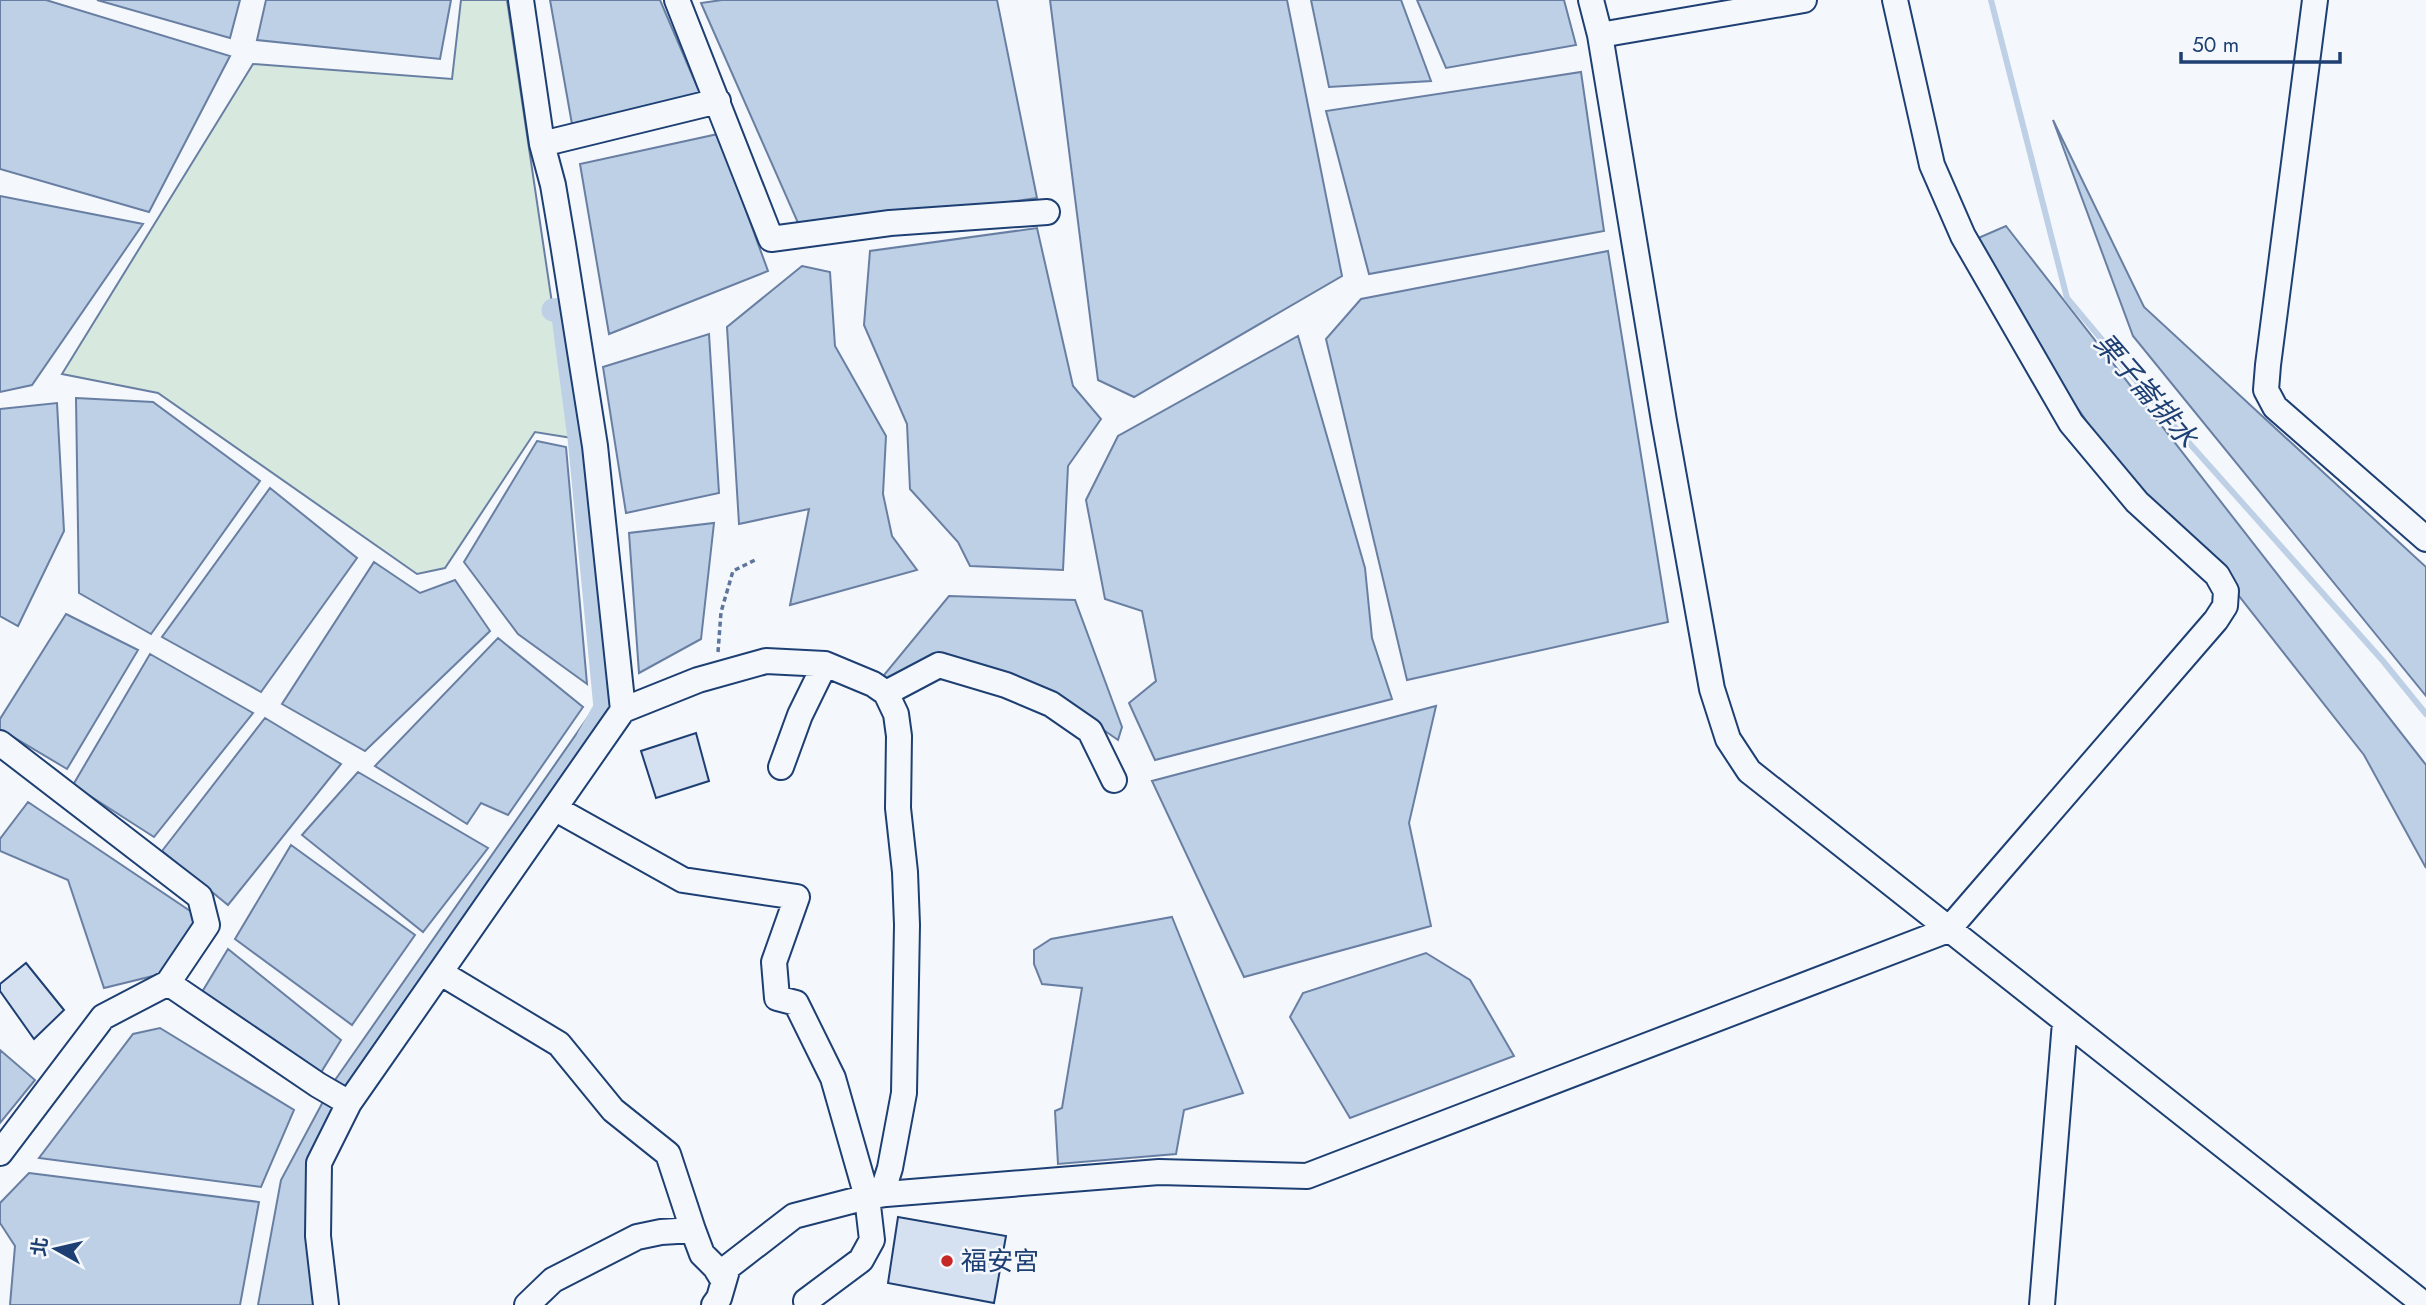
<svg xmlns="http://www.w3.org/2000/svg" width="2426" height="1305" font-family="Jost,'Noto Sans TC',sans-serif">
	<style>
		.green { fill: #d7e8df; stroke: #687fa3; stroke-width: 2 }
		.water { fill: #bed0e5; stroke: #687fa3; stroke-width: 2 }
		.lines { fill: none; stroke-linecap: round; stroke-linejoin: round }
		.stream { stroke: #bed0e5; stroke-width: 6 }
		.canal { stroke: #bed0e5; stroke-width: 23 }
		.building { fill: #d5e0f0; stroke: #1d3f73; stroke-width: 2 }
		.minor-casing { stroke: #1d3f73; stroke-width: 28 }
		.path { stroke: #5e769c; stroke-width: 3.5; stroke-dasharray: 5 3.5; stroke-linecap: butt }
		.minor { stroke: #f4f7fb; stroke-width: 24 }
		.poi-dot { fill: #c62828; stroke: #f4f7fb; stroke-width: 2.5 }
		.labels { text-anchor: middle; stroke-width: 5; stroke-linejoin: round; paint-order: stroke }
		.poi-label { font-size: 26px; fill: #1d3f73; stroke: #f4f7fb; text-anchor: start }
		.water-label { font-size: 28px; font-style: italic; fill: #1d3f73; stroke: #f4f7fb }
	</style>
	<rect width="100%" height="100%" fill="#f4f7fb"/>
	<path class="green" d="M 461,0 L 507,0 L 572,438 L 535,432 L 445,568 L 417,574 L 158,393 L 62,374 L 253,64 L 452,79 Z"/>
	<path class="water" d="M 0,0 L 46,0 L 230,56 L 149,212 L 0,169 Z
		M 97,0 L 240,0 L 230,38 Z
		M 266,0 L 451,0 L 440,59 L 257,40 Z
		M 550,0 L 660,0 L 708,112 L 575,141 Z
		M 722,0 L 997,0 L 1037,198 L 802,232 L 701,3 Z
		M 1050,0 L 1287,0 L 1342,276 L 1134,397 L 1098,380 Z
		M 1311,0 L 1401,0 L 1431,81 L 1329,87 Z
		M 1417,0 L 1564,0 L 1576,45 L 1446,68 Z
		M 1581,72 L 1604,231 L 1369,274 L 1326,111 Z
		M 2053,120 L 2144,307 L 2426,567 L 2426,696 L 2133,336 Z
		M 718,134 L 768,271 L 609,334 L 580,164 Z
		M 0,196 L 143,224 L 32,385 L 0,392 Z
		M 2006,226 L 2426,765 L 2426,868 L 2364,755 L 2213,563 L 2120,470 L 2050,368 L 1976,239 Z
		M 1037,228 L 1073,386 L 1101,419 L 1068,466 L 1063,570 L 970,566 L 958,542 L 910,489 L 907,424 L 864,325 L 870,251 Z
		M 1608,251 L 1668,622 L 1407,680 L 1326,339 L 1361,299 Z
		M 802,266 L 830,272 L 835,346 L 886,436 L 883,494 L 892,536 L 917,570 L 790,605 L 809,509 L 739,524 L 727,327 Z
		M 709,334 L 719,493 L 626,513 L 603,367 Z
		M 1298,336 L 1365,568 L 1372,638 L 1392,699 L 1155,760 L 1129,703 L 1156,681 L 1142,611 L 1105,599 L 1086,500 L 1118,436 Z
		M 76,398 L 153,402 L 260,481 L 151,634 L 79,593 Z
		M 57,403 L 64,531 L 18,626 L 0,616 L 0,409 Z
		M 537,441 L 566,447 L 587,684 L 518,634 L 464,562 Z
		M 270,488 L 357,558 L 261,692 L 162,637 Z
		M 714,523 L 701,639 L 639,673 L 629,533 Z
		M 374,562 L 420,593 L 455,580 L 490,631 L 365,751 L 282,704 Z
		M 949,596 L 1075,600 L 1122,727 L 1118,740 L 1079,713 L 956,670 L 891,685 L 884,675 Z
		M 66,614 L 138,650 L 67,769 L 0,729 L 0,719 Z
		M 498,638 L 583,707 L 508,815 L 481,803 L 467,824 L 375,766 Z
		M 150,654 L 253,713 L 154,837 L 73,785 Z
		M 1436,706 L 1409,823 L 1431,926 L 1244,977 L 1152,781 Z
		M 593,710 L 610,715 L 325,1134 L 323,1305 L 258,1305 L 281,1180 L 333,1083 Z
		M 265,718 L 341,764 L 228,905 L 162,851 Z
		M 358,772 L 488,848 L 423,932 L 302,835 Z
		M 28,802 L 205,921 L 161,974 L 104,988 L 68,880 L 0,851 L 0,839 Z
		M 291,845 L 415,935 L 352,1025 L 235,939 Z
		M 1172,917 L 1243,1093 L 1184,1110 L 1176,1154 L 1058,1164 L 1055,1111 L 1062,1108 L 1082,988 L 1042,984 L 1034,964 L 1034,950 L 1051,939 Z
		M 228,949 L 341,1040 L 320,1074 L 199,997 Z
		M 1426,953 L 1470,980 L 1514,1056 L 1350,1118 L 1290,1017 L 1303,993 Z
		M 160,1028 L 294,1110 L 261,1187 L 39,1158 L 133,1034 Z
		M 0,1050 L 35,1080 L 0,1123 Z
		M 29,1173 L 259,1202 L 240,1305 L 10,1305 L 15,1246 L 0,1223 L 0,1203 Z"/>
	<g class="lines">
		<path class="stream" d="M 1991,0 L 2067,298 L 2174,426 L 2383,661 L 2426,714"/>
		<path class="canal" d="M 553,310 L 562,309 L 579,438 L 605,708 L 588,738"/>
	</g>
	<path class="building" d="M 696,733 L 709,781 L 656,798 L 641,751 Z
		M 26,963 L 64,1010 L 34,1039 L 0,991 L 0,984 Z
		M 898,1217 L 1006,1236 L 994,1303 L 888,1283 Z"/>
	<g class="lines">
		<g class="minor-casing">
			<path id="minor" d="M 521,0 L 542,144 L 553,185 L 563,244 L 595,446 L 623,710
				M 677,0 L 771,239 L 890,223 L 1047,212
				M 1591,0 L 1600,35 L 1664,421 L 1712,689 L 1728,739 L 1749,771 C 1973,950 2201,1126 2425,1305
				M 2315,0 L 2268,365 L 2266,390 L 2275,407 L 2426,539
				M 1600,35 L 1804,0
				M 542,144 L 718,101
				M 886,693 L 939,665 L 1006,685 L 1051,704 L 1090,731 L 1114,780
				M 0,743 L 200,897 L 207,925 L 168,983 L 103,1017 L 0,1153
				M 781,767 L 800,715 L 825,664
				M 556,809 L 683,880 L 797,897 L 774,962 L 777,998 L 796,1003 L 833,1078 L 867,1197 L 872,1240 L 861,1260 L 806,1301
				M 441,973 L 559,1044 L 613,1110 L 668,1154 L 693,1230
				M 168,983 L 318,1085 L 349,1103
				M 326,1305 L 318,1236 L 319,1163 L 349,1103 L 623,710 L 698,680 L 766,661 L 825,664 L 873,684 L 886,693 L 896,714 L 899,736 L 898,808 L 905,872 L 907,925 L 904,1093 L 890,1168 L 885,1184 L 886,1194
				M 527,1305 L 553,1280 L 637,1237 L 661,1232 L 693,1230 L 702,1254 L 715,1267 L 723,1280
				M 714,1305 L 719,1298 L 728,1267 L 794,1216 L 867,1197 L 886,1194 L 1159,1172 L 1307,1176 L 1948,930 L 2216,620 L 2225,606 L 2226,591 L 2217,575 L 2137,502 L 2071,423 L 1963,236 L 1932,165 L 1895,0
				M 2042,1305 L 2065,1022"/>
		</g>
		<path class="path" d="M 718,652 L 721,612 L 733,571 L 757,559"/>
		<use href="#minor" class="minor"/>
	</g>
	<circle class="poi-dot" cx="947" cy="1261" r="7"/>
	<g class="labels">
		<g class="poi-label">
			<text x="961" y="1270">福安宮</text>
		</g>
		<g class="water-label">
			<text transform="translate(2146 390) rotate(49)" y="10">栗子崙排水</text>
		</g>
	</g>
	<g transform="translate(56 1249) rotate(278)" stroke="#f4f7fb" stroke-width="5" paint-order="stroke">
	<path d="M0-5L12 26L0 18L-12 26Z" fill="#1d3f73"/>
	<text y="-10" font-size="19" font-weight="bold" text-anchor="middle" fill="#1d3f73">北</text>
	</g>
	<path d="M2181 52v10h159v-10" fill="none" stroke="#1d3f73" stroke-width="3.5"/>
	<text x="2192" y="52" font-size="21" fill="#1d3f73" stroke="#f4f7fb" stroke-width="5" paint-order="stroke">50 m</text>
</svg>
